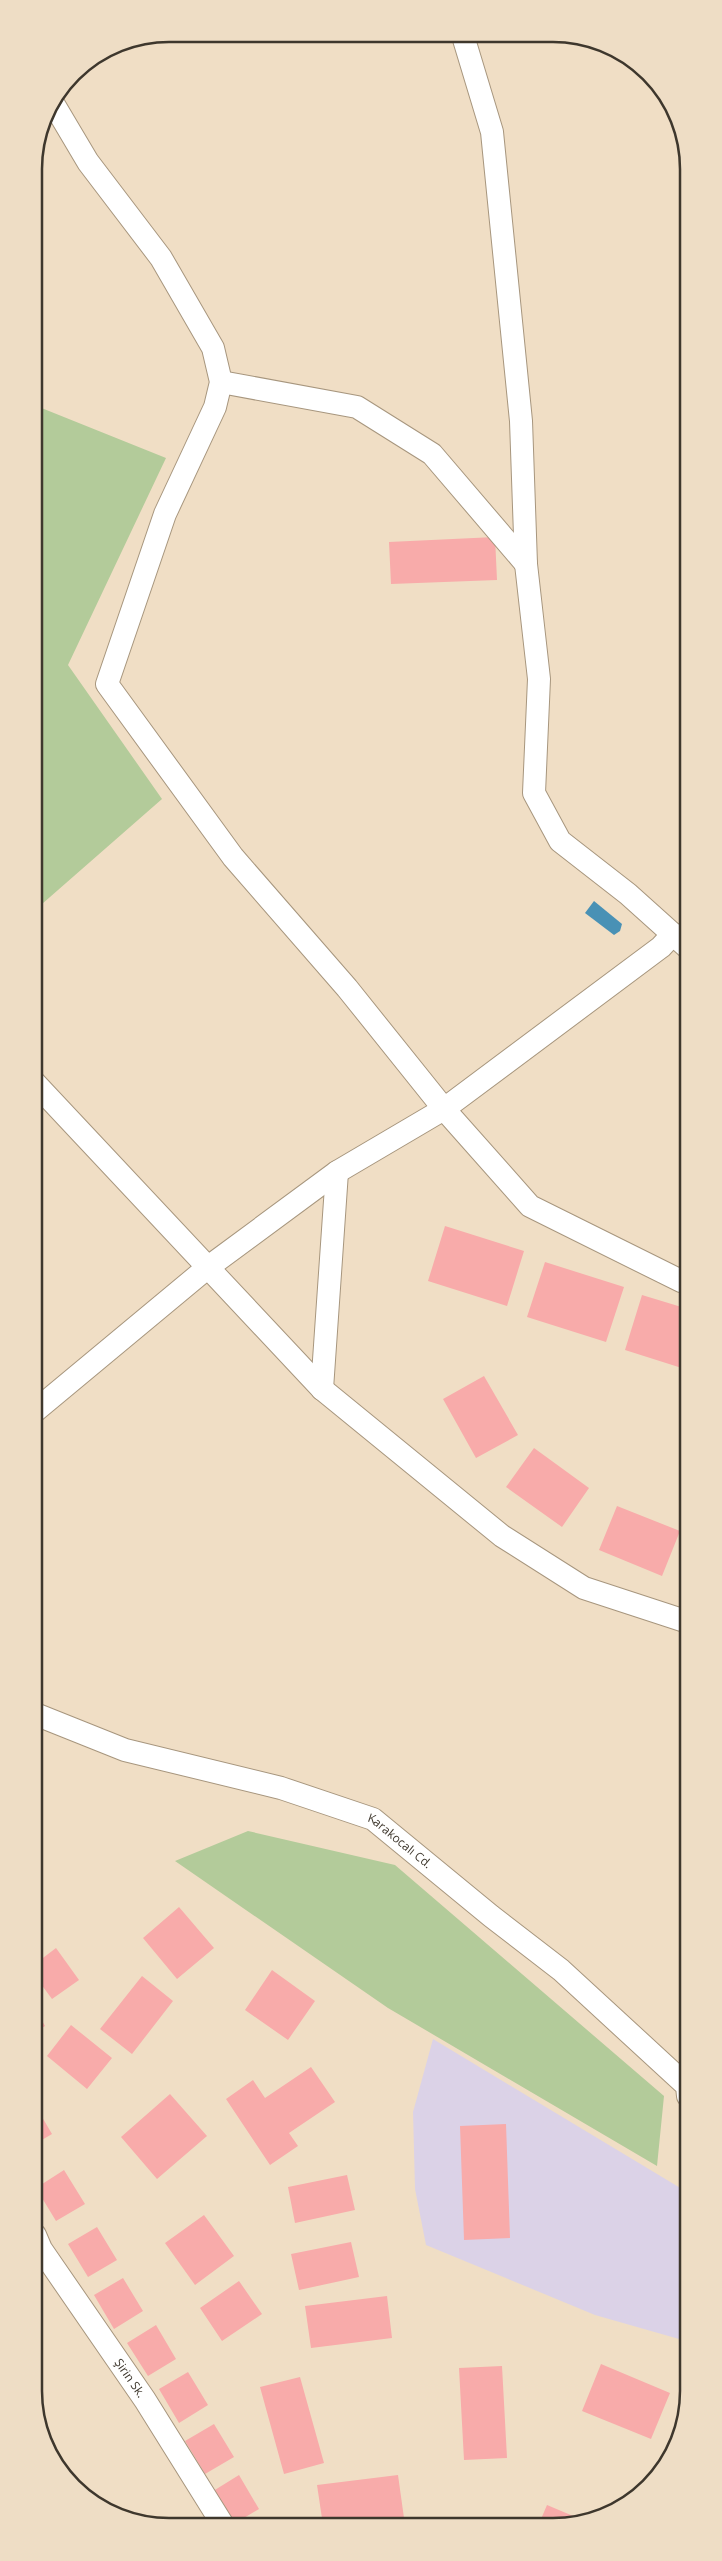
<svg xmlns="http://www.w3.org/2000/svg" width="722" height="2561" font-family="'Open Sans',sans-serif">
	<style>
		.education { fill: #dbd2e7 }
		.green { fill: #b3cb9a }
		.water { fill: #4991b5 }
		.building { fill: #f8abaa }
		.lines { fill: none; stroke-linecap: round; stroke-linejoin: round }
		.minor-casing { stroke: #a7967e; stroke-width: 24 }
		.minor { stroke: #fff; stroke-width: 22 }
		.labels { text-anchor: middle; stroke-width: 4; stroke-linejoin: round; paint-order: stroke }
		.street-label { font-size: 12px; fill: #3e372d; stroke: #fdebd2 }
		.rim { fill: none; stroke: #3e372d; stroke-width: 2.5 }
	</style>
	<rect width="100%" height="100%" fill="#f0dec5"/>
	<path class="education" d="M 433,2039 L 682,2189 L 686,2341 L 595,2315 L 426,2245 L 415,2189 L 413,2112 Z"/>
	<path class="green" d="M 34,405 L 166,458 L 68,665 L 162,799 L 34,911 Z
		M 248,1831 L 395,1865 L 664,2096 L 657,2166 L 388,2008 L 175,1861 Z"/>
	<path class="water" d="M 594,901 L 622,924 L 620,931 L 614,935 L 585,913 Z"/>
	<path class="building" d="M 495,537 L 497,580 L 391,584 L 389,542 Z
		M 445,1226 L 524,1251 L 507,1306 L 428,1281 Z
		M 545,1262 L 624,1287 L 606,1342 L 527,1317 Z
		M 642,1295 L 688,1309 L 688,1370 L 625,1350 Z
		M 484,1376 L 518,1435 L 476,1458 L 443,1399 Z
		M 534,1448 L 589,1488 L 562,1527 L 506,1487 Z
		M 617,1506 L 680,1531 L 662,1576 L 599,1550 Z
		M 179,1907 L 214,1948 L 177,1979 L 143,1938 Z
		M 56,1948 L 79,1980 L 52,1999 L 35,1976 L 35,1964 Z
		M 272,1970 L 315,2001 L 288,2040 L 245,2010 Z
		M 142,1976 L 173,2001 L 132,2054 L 100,2029 Z
		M 35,2008 L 45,2026 L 35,2032 Z
		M 71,2025 L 112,2058 L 87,2089 L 47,2056 Z
		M 311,2067 L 335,2102 L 289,2133 L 298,2146 L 270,2165 L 226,2099 L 253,2080 L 265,2098 Z
		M 170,2094 L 207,2136 L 157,2179 L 121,2137 Z
		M 35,2105 L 52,2134 L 35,2144 Z
		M 506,2124 L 510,2238 L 464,2240 L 460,2126 Z
		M 64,2170 L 85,2204 L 56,2221 L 36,2188 Z
		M 347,2175 L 355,2210 L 295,2223 L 288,2187 Z
		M 204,2215 L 234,2256 L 195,2285 L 165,2243 Z
		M 97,2227 L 117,2260 L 88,2277 L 68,2244 Z
		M 351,2242 L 359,2277 L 299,2290 L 291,2254 Z
		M 123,2278 L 143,2311 L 114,2329 L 94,2295 Z
		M 239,2281 L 262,2314 L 222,2341 L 200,2308 Z
		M 387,2296 L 392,2338 L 311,2348 L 305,2306 Z
		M 156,2325 L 176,2359 L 148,2376 L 127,2343 Z
		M 601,2364 L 670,2393 L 651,2439 L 582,2411 Z
		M 502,2366 L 507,2458 L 464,2460 L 459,2368 Z
		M 188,2372 L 208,2405 L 179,2423 L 159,2389 Z
		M 300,2377 L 324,2463 L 284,2474 L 260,2387 Z
		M 214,2424 L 234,2457 L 205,2474 L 185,2441 Z
		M 239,2475 L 259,2509 L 232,2525 L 210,2493 Z
		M 398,2475 L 404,2518 L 342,2525 L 323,2525 L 317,2485 Z
		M 547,2505 L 585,2521 L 570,2526 L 538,2526 Z"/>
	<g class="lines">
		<g class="minor-casing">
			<g id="minor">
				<path d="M 463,36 L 492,132 L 521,421 L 526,564 L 539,679 L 534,793 L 560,841 L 628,894 L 687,947"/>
				<path d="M 53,103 L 88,162 L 161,258 L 213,348 L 221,382 L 215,407 L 165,514 L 107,684 L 233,857 L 347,988 L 444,1109 L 530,1206 L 681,1281 L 688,1282"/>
				<path d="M 221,382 L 357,407 L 432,454 L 526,564"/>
				<path d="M 34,1082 L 322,1389 L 502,1536 L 584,1588 L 688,1622"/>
				<path d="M 322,1389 L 337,1172"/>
				<path d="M 35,1411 L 207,1268 L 337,1172 L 444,1109 L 661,947 L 673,934"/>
				<path id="s1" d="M 35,1714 L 125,1750 L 281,1788 L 373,1819 L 491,1916 L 561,1970 L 687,2086 L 688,2096"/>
				<path id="s2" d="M 35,2235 L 41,2249 L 145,2400 L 223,2525"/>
			</g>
		</g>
		<use href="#minor" class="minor"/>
	</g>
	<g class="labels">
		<g class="street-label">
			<text dy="4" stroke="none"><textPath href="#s1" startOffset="389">Karakocalı Cd.</textPath></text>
			<text dy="4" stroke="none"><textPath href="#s2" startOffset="172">Şirin Sk.</textPath></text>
		</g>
	</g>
	<path d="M0 0H722V2561H0ZM169 42H553A127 127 0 0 1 680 169V2391A127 127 0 0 1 553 2518H169A127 127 0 0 1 42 2391V169A127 127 0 0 1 169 42Z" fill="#eeddc5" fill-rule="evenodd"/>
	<path class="rim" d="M169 42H553A127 127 0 0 1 680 169V2391A127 127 0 0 1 553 2518H169A127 127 0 0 1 42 2391V169A127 127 0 0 1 169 42Z"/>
</svg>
